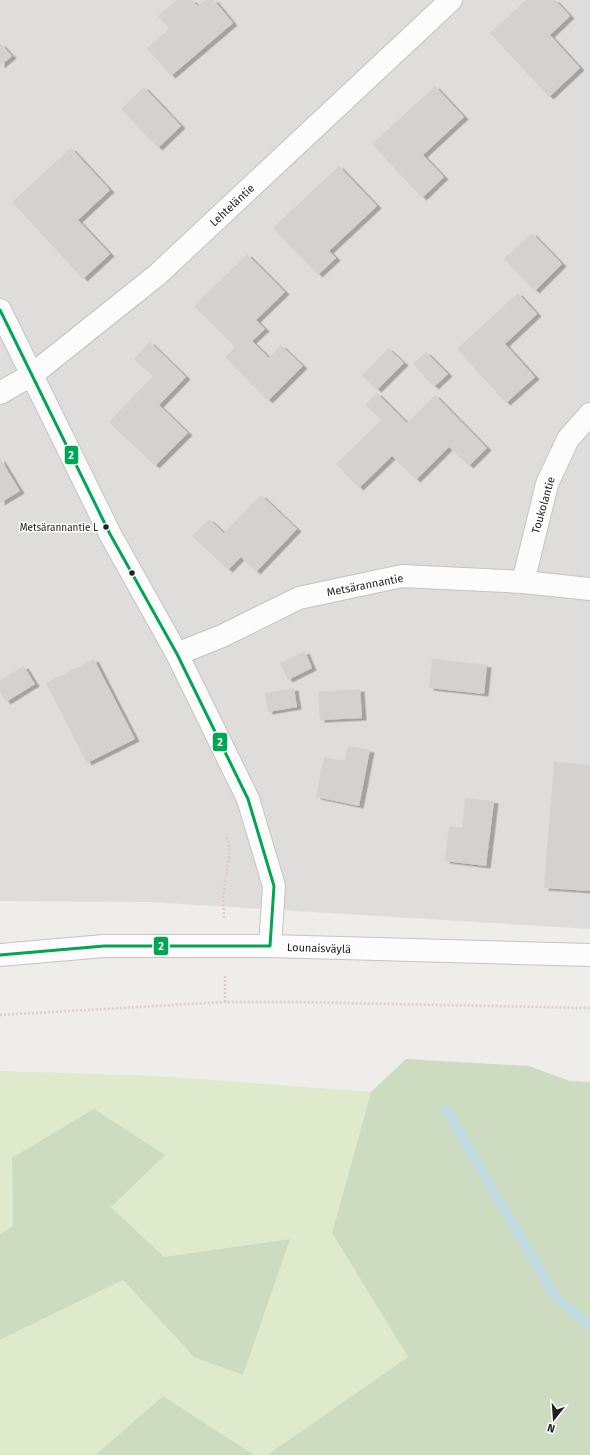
<svg xmlns="http://www.w3.org/2000/svg" width="590" height="1455" font-family="'Fira Sans',sans-serif">
	<style>
		.residential { fill: #dedddb }
		.grass { fill: #deeacb }
		.forest { fill: #cddcc1 }
		.lines { fill: none; stroke-linecap: round; stroke-linejoin: round }
		.stream { stroke: #c0dce0; stroke-width: 10 }
		.building { fill: #d4d1cf; filter: url(#shadow) }
		.minor-casing { stroke: #c5c4c2; stroke-width: 24 }
		.path { stroke: #dbcdcd; stroke-width: 2.5; stroke-dasharray: 2 2; stroke-linecap: butt }
		.minor { stroke: #fdfcfc; stroke-width: 22 }
		.bus-1-casing { stroke: #fff; stroke-width: 6 }
		.bus-1 { stroke: #00a651; stroke-width: 3 }
		.bus-dot { fill: #212121; stroke: #fff; stroke-width: 1.5 }
		.labels { text-anchor: middle; stroke-width: 3; stroke-linejoin: round; paint-order: stroke }
		.bus-label { font-size: 10px; fill: #212121; stroke: #fff; text-anchor: end }
		.street-label { font-size: 11px; fill: #212121; stroke: #fff }
		.line-badge { stroke: #fff; stroke-width: 1.5 }
		.badge-label { font-size: 11px; text-anchor: middle; font-weight: bold; fill: #fff }
	</style>
	<defs>
		<filter id="shadow"><feDropShadow dx="4.5" dy="2.5" stdDeviation="0" flood-color="#0004"/></filter>
	</defs>
	<rect width="100%" height="100%" fill="#efedea"/>
	<path class="residential" d="M 0,0 L 590,0 L 590,929 L 149,902 L 0,901 Z"/>
	<path class="grass" d="M 0,1071 L 158,1076 L 371,1092 L 332,1233 L 408,1357 L 267,1455 L 254,1455 L 163,1396 L 95,1455 L 0,1455 L 0,1340 L 123,1280 L 194,1357 L 290,1239 L 164,1257 L 111,1207 L 12,1158 L 13,1226 L 0,1234 Z"/>
	<path class="forest" d="M 406,1059 L 529,1066 L 570,1081 L 590,1082 L 590,1455 L 267,1455 L 408,1357 L 332,1233 L 371,1092 Z
		M 94,1109 L 165,1155 L 111,1207 L 164,1257 L 290,1239 L 243,1375 L 194,1357 L 123,1280 L 0,1340 L 0,1234 L 13,1226 L 12,1158 Z
		M 163,1396 L 254,1455 L 95,1455 Z"/>
	<g class="lines">
		<path class="stream" d="M 446,1109 L 554,1295 L 590,1326"/>
	</g>
	<path class="building" d="M 177,0 L 192,0 L 198,6 L 205,0 L 214,0 L 233,23 L 171,76 L 147,48 L 169,29 L 158,16 Z
		M 526,0 L 555,0 L 570,16 L 550,35 L 580,68 L 549,97 L 490,33 Z
		M 0,43 L 12,56 L 0,66 Z
		M 435,86 L 464,117 L 423,155 L 444,177 L 422,198 L 372,144 Z
		M 144,87 L 181,126 L 158,148 L 121,109 Z
		M 71,148 L 110,190 L 78,220 L 110,254 L 83,279 L 12,202 Z
		M 339,166 L 377,206 L 329,251 L 336,258 L 318,275 L 273,228 Z
		M 532,233 L 562,264 L 535,291 L 504,259 Z
		M 247,254 L 285,292 L 256,320 L 265,329 L 252,341 L 269,358 L 281,345 L 303,366 L 268,401 L 225,357 L 235,347 L 194,306 Z
		M 518,293 L 537,314 L 505,344 L 535,377 L 506,403 L 457,349 Z
		M 150,342 L 186,377 L 159,405 L 188,433 L 155,466 L 109,422 L 153,376 L 134,359 Z
		M 388,348 L 404,363 L 377,390 L 362,376 Z
		M 426,352 L 448,374 L 434,387 L 413,364 Z
		M 377,393 L 407,423 L 435,395 L 487,448 L 469,466 L 449,447 L 416,480 L 392,456 L 359,488 L 336,464 L 381,420 L 365,405 Z
		M 0,458 L 20,491 L 0,503 Z
		M 261,495 L 297,529 L 256,572 L 241,557 L 228,570 L 192,536 L 209,519 L 224,533 Z
		M 305,651 L 312,668 L 288,680 L 280,663 Z
		M 94,659 L 135,739 L 87,763 L 46,683 Z
		M 432,659 L 487,665 L 484,694 L 429,688 Z
		M 24,666 L 35,684 L 6,702 L 0,692 L 0,680 Z
		M 294,688 L 297,707 L 268,712 L 265,693 Z
		M 360,689 L 362,718 L 320,720 L 318,692 Z
		M 348,746 L 370,750 L 359,806 L 316,797 L 324,757 L 345,761 Z
		M 554,762 L 590,765 L 590,891 L 544,888 Z
		M 465,798 L 494,801 L 486,866 L 445,861 L 449,826 L 462,828 Z"/>
	<g class="lines">
		<g class="minor-casing">
			<path id="minor" d="M 0,310 L 110,534 L 177,654 L 248,799 L 274,886 L 270,946
				M 0,393 L 33,374 L 157,275 L 451,0
				M 523,582 L 547,484 L 568,439 L 590,414
				M 177,654 L 222,636 L 299,598 L 402,576 L 523,582 L 590,589
				M 0,955 L 104,946 L 270,946 L 590,955"/>
		</g>
		<path class="path" d="M 224,918 L 223,897 L 230,849 L 227,837
			M 225,1002 L 225,975
			M 0,1015 L 225,1002 L 296,1002 L 590,1008"/>
		<use href="#minor" class="minor"/>
		<g class="bus-1-casing">
			<path id="bus-1" d="M 0,310 L 110,534 L 177,654 L 248,799 L 274,886 L 270,946 L 104,946 L 0,955"/>
		</g>
		<use href="#bus-1" class="bus-1"/>
	</g>
	<g class="bus-dot">
		<circle cx="106" cy="527" r="3.5"/>
		<circle cx="132" cy="573" r="3.5"/>
	</g>
	<g class="labels">
		<g class="bus-label">
			<text x="98" y="531">Metsärannantie L</text>
		</g>
		<g class="street-label">
			<text transform="translate(232 205) rotate(-43)" y="4">Lehteläntie</text>
			<text transform="translate(543 505) rotate(-74)" y="4">Toukolantie</text>
			<text transform="translate(365 585) rotate(-11)" y="4">Metsärannantie</text>
			<text transform="translate(319 948) rotate(2)" y="4">Lounaisväylä</text>
		</g>
	</g>
	<g class="line-badge">
		<rect x="64" y="445" width="15" height="20" rx="4" fill="#00a651"/>
		<rect x="212" y="732" width="16" height="20" rx="4" fill="#00a651"/>
		<rect x="153" y="936" width="16" height="20" rx="4" fill="#00a651"/>
	</g>
	<g class="badge-label">
		<text x="71" y="459">2</text>
		<text x="220" y="746">2</text>
		<text x="161" y="950">2</text>
	</g>
	<g transform="translate(554 1419) rotate(197)" stroke="#ffffff" stroke-width="3" paint-order="stroke">
	<path d="M0-3L7 15L0 10L-7 15Z" fill="#212121"/>
	<text y="-6" font-size="11" font-weight="bold" text-anchor="middle" fill="#212121">N</text>
	</g>
</svg>
